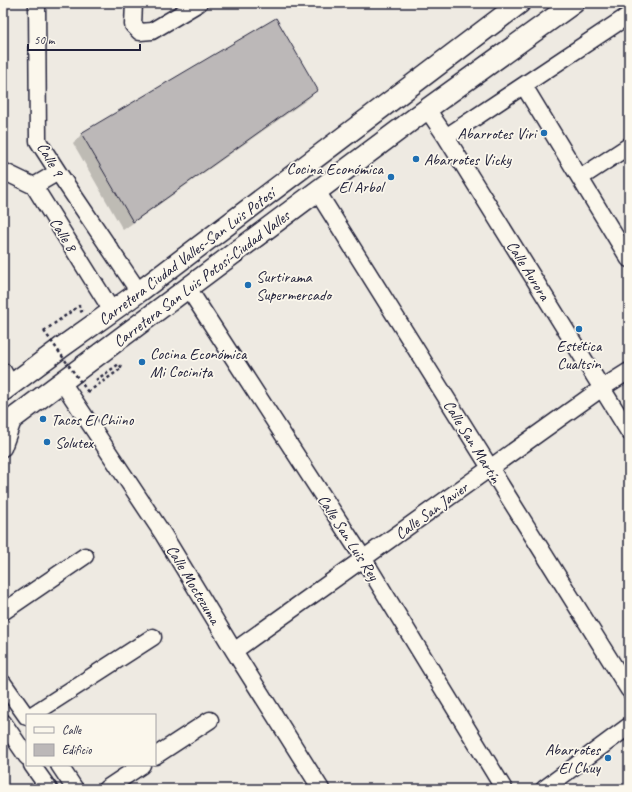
<svg xmlns="http://www.w3.org/2000/svg" width="632" height="792" font-family="Caveat,sans-serif">
	<style>
		.shadow { fill: #0003 }
		.building { fill: #bcb8b8; stroke: #22223b }
		.lines { fill: none; stroke-linecap: round; stroke-linejoin: round }
		.minor-casing { stroke: #22223b; stroke-width: 19 }
		.major-casing { stroke: #22223b; stroke-width: 23 }
		.path { stroke: #22223b; stroke-width: 2.5; stroke-dasharray: 3 3; stroke-linecap: butt }
		.minor { stroke: #fbf7ec; stroke-width: 16 }
		.major { stroke: #fbf7ec; stroke-width: 20 }
		.path-bridge { stroke: #22223b; stroke-width: 2.5; stroke-dasharray: 3 3; stroke-linecap: butt }
		.poi-dot { fill: #1f6fb2; stroke: #fbf7ec; stroke-width: 1.5 }
		.labels { text-anchor: middle; stroke-width: 3.5; stroke-linejoin: round; paint-order: stroke }
		.poi-label { font-size: 16px; fill: #22223b; stroke: #fbf7ec; text-anchor: start }
		.street-label { font-size: 16px; fill: #22223b; stroke: #fbf7ec }
	</style>
	<rect width="100%" height="100%" fill="#eeeae2"/>
	<filter id="ink" filterUnits="userSpaceOnUse"><feTurbulence type="fractalNoise" baseFrequency=".025" numOctaves="2"/><feDisplacementMap in="SourceGraphic" scale="8" xChannelSelector="R" yChannelSelector="G"/><feConvolveMatrix kernelMatrix="1 2 1 2 8 2 1 2 1" color-interpolation-filters="sRGB"/></filter>
	<g filter="url(#ink)">
		<path class="shadow" d="M 317,90 L 308,99 L 123,230 L 73,143 L 82,134 Z"/>
		<path class="building" d="M 276,18 L 318,90 L 133,222 L 81,133 Z"/>
		<g class="lines">
			<g class="minor-casing">
				<path id="minor" d="M 37,3 L 38,141 L 58,172 L 139,292
					M 134,3 L 133,25 L 140,32 L 152,31 L 199,3
					M 524,86 L 629,259
					M 427,109 L 446,137 L 629,432
					M 446,137 L 629,15
					M 3,171 L 34,186 L 112,311
					M 580,178 L 629,146
					M 34,186 L 58,172
					M 317,191 L 629,690
					M 188,288 L 363,558 L 504,789
					M 3,371 L 11,385
					M 62,382 L 163,534 L 234,651 L 321,789
					M 3,448 L 14,418
					M 3,612 L 85,556
					M 234,651 L 602,388 L 629,371
					M 3,683 L 27,717
					M 32,715 L 153,637
					M 3,722 L 27,757
					M 155,756 L 210,720
					M 32,765 L 49,789
					M 59,765 L 75,789
					M 106,789 L 142,765
					M 544,789 L 629,726"/>
			</g>
			<g class="major-casing">
				<path id="major" d="M 3,391 L 62,347 L 139,292 L 520,3
					M 3,426 L 427,109 L 574,3"/>
			</g>
			<path class="path" d="M 44,331 L 79,306 L 82,311 L 80,312
				M 88,392 L 122,368 L 119,364 L 96,380"/>
			<use href="#minor" class="minor"/>
			<use href="#major" class="major"/>
			<path class="path-bridge" d="M 44,331 L 88,392"/>
		</g>
	</g>
	<g class="poi-dot">
		<circle cx="544" cy="133" r="4"/>
		<circle cx="416" cy="159" r="4"/>
		<circle cx="391" cy="177" r="4"/>
		<circle cx="248" cy="285" r="4"/>
		<circle cx="579" cy="329" r="4"/>
		<circle cx="142" cy="362" r="4"/>
		<circle cx="43" cy="419" r="4"/>
		<circle cx="47" cy="442" r="4"/>
		<circle cx="608" cy="758" r="4"/>
	</g>
	<g class="labels">
		<g class="poi-label">
			<text x="536" y="139" text-anchor="end">Abarrotes Viri</text>
			<text x="424" y="165">Abarrotes Vicky</text>
			<text x="383" y="174" text-anchor="end">Cocina Económica<tspan x="383" dy="18">El Arbol</tspan></text>
			<text x="256" y="282">Surtirama<tspan x="256" dy="18">Supermercado</tspan></text>
			<text x="579" y="351" text-anchor="middle">Estética<tspan x="579" dy="18">Cualtsin</tspan></text>
			<text x="150" y="359">Cocina Económica<tspan x="150" dy="18">Mi Cocinita</tspan></text>
			<text x="51" y="425">Tacos El Chiino</text>
			<text x="55" y="448">Solutex</text>
			<text x="600" y="755" text-anchor="end">Abarrotes<tspan x="600" dy="18">El Chuy</tspan></text>
		</g>
		<g class="street-label">
			<text transform="translate(51 159) rotate(60)" y="6">Calle 9</text>
			<text transform="translate(64 234) rotate(58)" y="6">Calle 8</text>
			<text transform="translate(186 256) rotate(-37)" y="6">Carretera Ciudad Valles-San Luis Potosí</text>
			<text transform="translate(529 270) rotate(58)" y="6">Calle Aurora</text>
			<text transform="translate(201 278) rotate(-37)" y="6">Carretera San Luis Potosí-Ciudad Valles</text>
			<text transform="translate(473 441) rotate(58)" y="6">Calle San Martín</text>
			<text transform="translate(431 510) rotate(-36)" y="6">Calle San Javier</text>
			<text transform="translate(349 537) rotate(57)" y="6">Calle San Luis Rey</text>
			<text transform="translate(194 584) rotate(59)" y="6">Calle Moctezuma</text>
		</g>
	</g>
	<rect width="632" height="792" fill="none" stroke="#fbf7ec" stroke-width="16"/>
	<rect x="8" y="8" width="616" height="776" fill="none" stroke="#22223b" stroke-width="1.5" filter="url(#ink)"/>
	<rect x="26" y="714" width="130" height="52" fill="#fbf7ec" stroke="#a4a2a5"/>
	<rect x="34" y="727" width="20" height="6" fill="#fbf7ec" stroke="#a4a2a5"/>
	<text x="62" y="734" font-size="12" fill="#22223b">Calle</text>
	<rect x="34" y="744" width="20" height="12" fill="#bcb8b8" stroke="#a4a2a5"/>
	<text x="62" y="754" font-size="12" fill="#22223b">Edificio</text>
	<path d="M28 44v6h112v-6" fill="none" stroke="#22223b" stroke-width="2"/>
	<text x="34" y="44" font-size="12" fill="#22223b" stroke="#fbf7ec" stroke-width="3" paint-order="stroke">50 m</text>
</svg>
